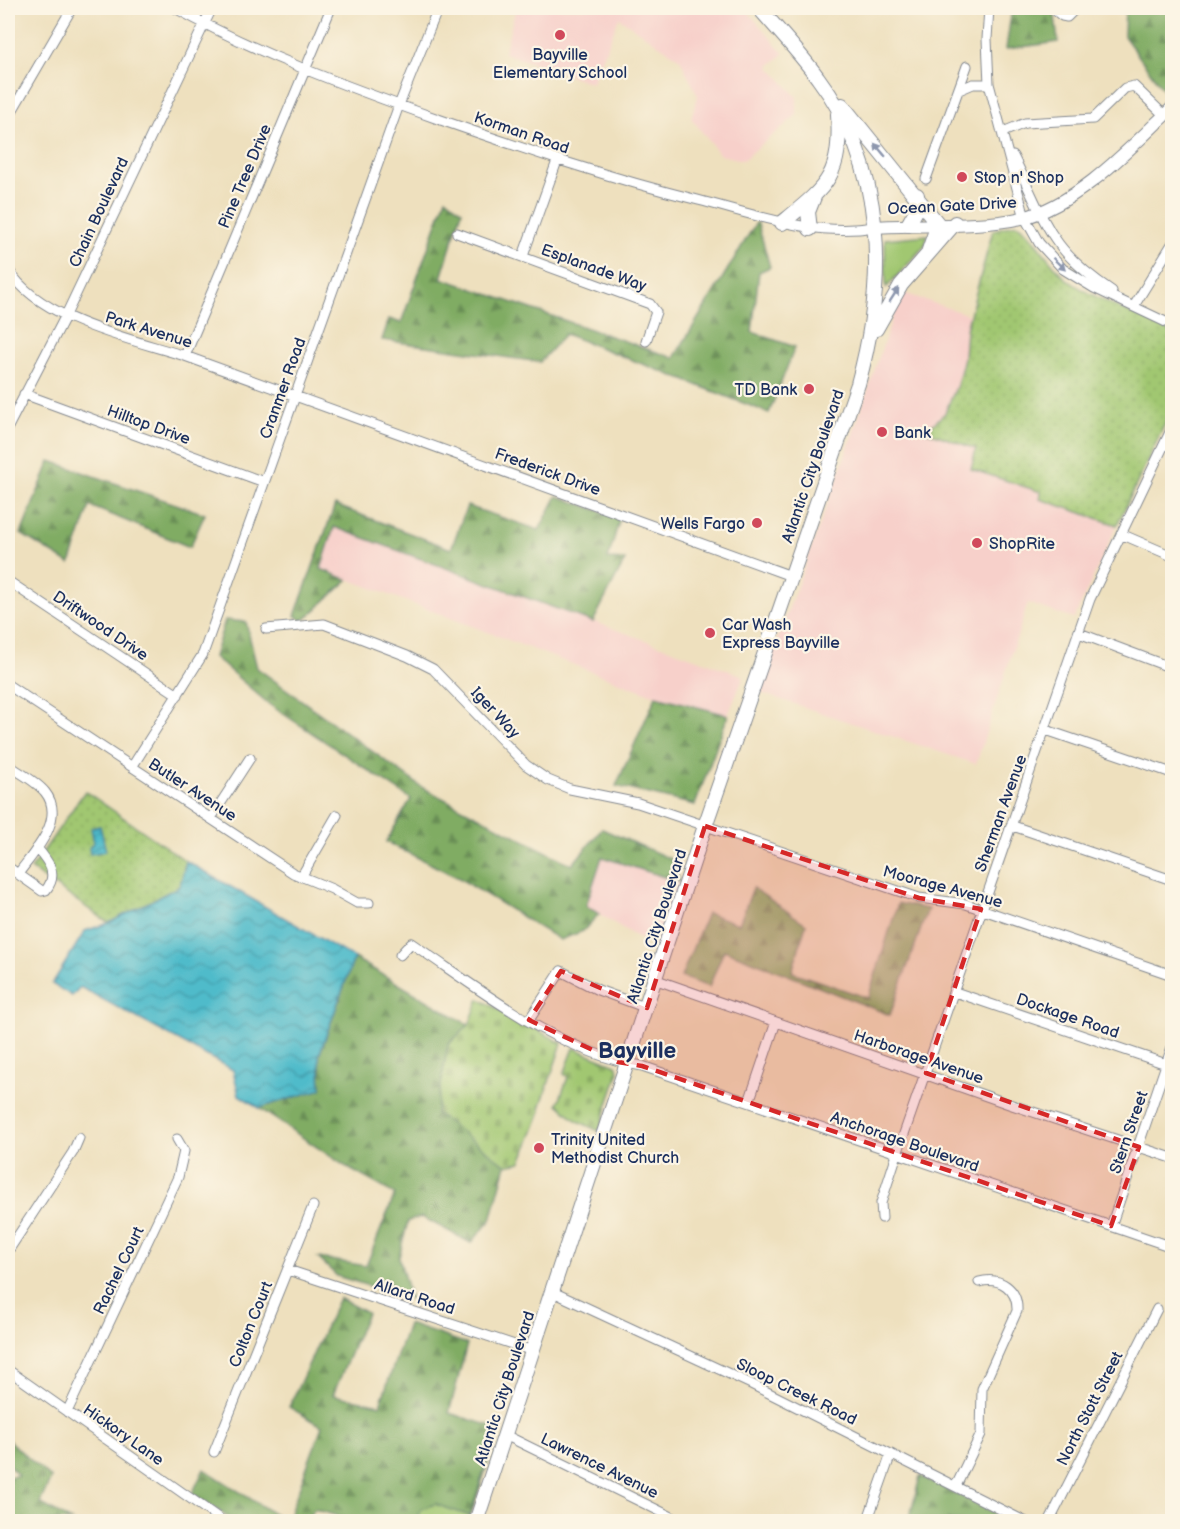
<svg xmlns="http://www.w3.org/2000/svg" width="1180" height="1529" font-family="'Balsamiq Sans',sans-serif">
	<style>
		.built { fill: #f7d0ca }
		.grass { fill: #a1c771; stroke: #5e7b68; stroke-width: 1.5 }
		.forest { fill: url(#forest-firs); stroke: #4e6e60; stroke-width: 1.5 }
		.cemetery { fill: url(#cemetery-stones); stroke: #5e7b68; stroke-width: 1.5 }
		.park { fill: url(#park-dots); stroke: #5e7b68; stroke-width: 1.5 }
		.water { fill: url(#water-waves); stroke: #357594; stroke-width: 1.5 }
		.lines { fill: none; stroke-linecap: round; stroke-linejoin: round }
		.minor-casing { stroke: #84888e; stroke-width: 11 }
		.major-casing { stroke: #84888e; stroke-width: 14 }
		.highway-casing { stroke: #84888e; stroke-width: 16 }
		.minor { stroke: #fff; stroke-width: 9 }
		.major { stroke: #fff; stroke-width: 12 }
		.highway { stroke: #fff; stroke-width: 14 }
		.oneway { fill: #8d97ae }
		.marked { fill: #d62828; fill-opacity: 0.2; stroke: #d62828; stroke-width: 4.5; stroke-dasharray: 12 8; stroke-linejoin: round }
		.poi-dot { fill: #d1495b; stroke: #fcf5e5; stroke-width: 2 }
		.labels { text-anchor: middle; stroke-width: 4.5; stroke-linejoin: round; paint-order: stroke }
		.poi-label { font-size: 16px; fill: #1b2f5e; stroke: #fcf5e5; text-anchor: start }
		.street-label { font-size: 16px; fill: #1b2f5e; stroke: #fcf5e5 }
		.district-label { font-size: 22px; font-weight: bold; fill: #1b2f5e; stroke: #fcf5e5 }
	</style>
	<defs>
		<pattern id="forest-firs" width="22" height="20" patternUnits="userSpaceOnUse" patternTransform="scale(1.5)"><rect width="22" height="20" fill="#80ac63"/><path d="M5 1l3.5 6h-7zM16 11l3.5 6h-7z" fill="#688c55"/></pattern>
		<pattern id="cemetery-stones" width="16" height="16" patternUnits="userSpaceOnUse" patternTransform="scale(1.5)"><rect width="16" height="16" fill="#a1c771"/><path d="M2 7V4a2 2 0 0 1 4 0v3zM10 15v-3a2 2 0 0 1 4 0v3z" fill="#8aab64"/></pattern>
		<pattern id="park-dots" width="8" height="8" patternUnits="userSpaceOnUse" patternTransform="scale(1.5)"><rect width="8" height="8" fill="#a1c771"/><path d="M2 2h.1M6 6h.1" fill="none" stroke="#8aab64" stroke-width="1.8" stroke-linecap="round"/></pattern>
		<pattern id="water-waves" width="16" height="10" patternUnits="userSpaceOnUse" patternTransform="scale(1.5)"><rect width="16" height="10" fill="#4fbbca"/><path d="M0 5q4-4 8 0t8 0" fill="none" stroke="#4198a7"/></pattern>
	</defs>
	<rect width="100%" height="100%" fill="#fcf5e5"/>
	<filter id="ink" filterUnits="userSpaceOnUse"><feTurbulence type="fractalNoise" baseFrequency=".0167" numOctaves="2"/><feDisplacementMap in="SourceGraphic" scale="12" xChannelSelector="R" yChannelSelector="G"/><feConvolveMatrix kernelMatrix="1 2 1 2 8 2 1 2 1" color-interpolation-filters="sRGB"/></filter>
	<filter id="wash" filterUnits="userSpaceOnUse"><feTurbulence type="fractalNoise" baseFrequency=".008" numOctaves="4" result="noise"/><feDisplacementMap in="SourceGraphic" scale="24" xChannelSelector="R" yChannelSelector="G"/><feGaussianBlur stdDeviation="1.35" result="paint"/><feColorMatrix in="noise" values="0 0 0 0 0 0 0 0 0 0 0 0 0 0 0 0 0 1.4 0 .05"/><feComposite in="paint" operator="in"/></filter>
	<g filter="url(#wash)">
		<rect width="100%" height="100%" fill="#eee0be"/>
		<path class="built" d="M 504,8 L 745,8 L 784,54 L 769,66 L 797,97 L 797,115 L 743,160 L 720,155 L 691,118 L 698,96 L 680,59 L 619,18 L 592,83 L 504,53 L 515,12 Z
			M 901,292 L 969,315 L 964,358 L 957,385 L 945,413 L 926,431 L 976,449 L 971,469 L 1041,492 L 1040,499 L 1117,525 L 1074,619 L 1028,603 L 976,764 L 758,692 L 847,451 Z
			M 333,527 L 744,676 L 728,715 L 656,696 L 321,569 Z
			M 601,857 L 680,882 L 657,949 L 586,906 Z"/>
		<path class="grass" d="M 928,235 L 925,245 L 886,288 L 885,239 Z
			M 491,1445 L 493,1448 L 469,1521 L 417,1522 L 420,1509 L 435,1504 L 470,1515 Z"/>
		<path class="forest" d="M 1012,8 L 1054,8 L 1058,42 L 1006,49 Z
			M 1125,8 L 1172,8 L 1172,85 L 1165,92 L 1124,36 Z
			M 446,198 L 462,211 L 441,278 L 674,358 L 757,221 L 770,267 L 759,272 L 752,332 L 795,347 L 769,413 L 565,334 L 540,362 L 382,340 L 389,319 L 401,323 Z
			M 50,461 L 205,514 L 190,547 L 90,506 L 70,564 L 21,534 Z
			M 557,496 L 620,518 L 608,559 L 625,560 L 593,622 L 334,527 L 321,569 L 348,580 L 303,621 L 295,616 L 335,505 L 451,549 L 467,506 L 539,530 Z
			M 225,620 L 246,622 L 257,668 L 423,788 L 572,865 L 602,829 L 671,859 L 680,882 L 602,857 L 586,906 L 599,914 L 583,931 L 560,940 L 459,878 L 386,842 L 411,799 L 270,705 L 214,657 Z
			M 656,696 L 728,715 L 695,805 L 616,786 Z
			M 753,888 L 806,924 L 792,972 L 868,998 L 898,903 L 928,909 L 890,1015 L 724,950 L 709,987 L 681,977 L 707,913 L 739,924 Z
			M 354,958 L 469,1025 L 448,1045 L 436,1113 L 506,1165 L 491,1220 L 471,1243 L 422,1217 L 408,1221 L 399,1257 L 410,1299 L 337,1276 L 318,1258 L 366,1266 L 395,1194 L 348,1168 L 259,1108 L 321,1089 L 319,1056 Z
			M 339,1298 L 367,1313 L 333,1395 L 380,1405 L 408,1324 L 467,1344 L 449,1413 L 497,1428 L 470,1516 L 435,1504 L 421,1509 L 417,1521 L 354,1521 L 314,1509 L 306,1521 L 287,1521 L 322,1426 L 289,1407 Z
			M 8,1440 L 51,1478 L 40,1503 L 71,1521 L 8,1521 L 8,1477 L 18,1475 L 8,1464 Z
			M 204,1469 L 285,1521 L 234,1521 L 192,1494 Z
			M 920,1476 L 995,1513 L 990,1521 L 909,1521 Z"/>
		<path class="cemetery" d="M 479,999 L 562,1043 L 540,1108 L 541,1111 L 521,1162 L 506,1165 L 436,1113 L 448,1045 L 469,1025 Z
			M 574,1048 L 616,1065 L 619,1071 L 599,1131 L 576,1120 L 558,1104 L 568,1077 L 564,1074 Z"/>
		<path class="park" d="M 1016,224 C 1030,228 1051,268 1069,281 C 1096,300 1142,317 1172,333 L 1172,409 L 1117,525 L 1040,499 L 1041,492 L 971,469 L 976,449 L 926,431 L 945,413 L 957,385 L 964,358 L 966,330 L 993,230 Z
			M 85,791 L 186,861 L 180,886 L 109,923 L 31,869 Z"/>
		<path class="water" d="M 100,826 L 106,851 L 90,854 L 89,848 L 94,842 L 91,828 Z
			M 186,861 L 354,958 L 319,1055 L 321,1089 L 259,1108 L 239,1095 L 233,1070 L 80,987 L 72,996 L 52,984 L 85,931 L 109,923 L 180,886 Z"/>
	</g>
	<g filter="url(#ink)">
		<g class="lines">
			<g class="minor-casing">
				<path id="minor" d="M 175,8 C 258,54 348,87 438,119 C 524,149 609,178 698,200 C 757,215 813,237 875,227
					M 989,8 L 987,39 L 989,84 L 1025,218 L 1039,243 L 1063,269 L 1094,288 L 1172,325
					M 1052,8 L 1062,16 L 1067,17 L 1076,8
					M 959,90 L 973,84 L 989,84
					M 8,118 L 72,8
					M 1003,132 L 1025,123 L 1093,119 L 1125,88 L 1134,86 L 1164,115
					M 1013,156 C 1046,221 1047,248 1112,291
					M 926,179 L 967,66
					M 457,233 L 650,304 L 656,312 L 646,341
					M 523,256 L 557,161
					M 8,269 C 39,320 131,339 185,356 L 791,576
					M 1134,306 L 1172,244
					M 185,356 L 331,8
					M 24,394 L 264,482
					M 8,427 L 66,315 L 212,8
					M 1121,534 L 1172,556
					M 8,581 L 178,695
					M 266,629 L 324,624 L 407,656 L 433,669 L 526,765 L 548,780 L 570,789 L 638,803 L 919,898 L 966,904 L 1172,975
					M 1079,633 L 1172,668
					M 8,685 L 293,873 L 332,889 L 357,903 L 369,903
					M 1046,730 L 1172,773
					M 8,765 C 20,773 36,781 45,792 C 67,819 33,853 18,874
					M 132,767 L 203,654 L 399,105 L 438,8
					M 211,818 L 250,758
					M 1013,826 L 1172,880
					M 8,867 L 42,891 L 46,890 C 59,874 48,861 37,848
					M 301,877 L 337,815
					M 400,955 L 411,943 C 481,990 557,1052 642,1066 L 1172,1247
					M 657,980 L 1009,1104 L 1172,1158
					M 955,992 L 1172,1066
					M 529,1020 L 561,971 L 598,990 L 647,1008
					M 749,1102 L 776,1022
					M 882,1218 L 881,1203 L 897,1154 L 1090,599 L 1172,428
					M 1111,1226 L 1172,1047
					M 8,1251 L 73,1152 L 79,1138
					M 288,1270 L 533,1351
					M 553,1292 L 751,1384 L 1026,1522
					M 8,1370 L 224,1522
					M 67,1412 L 178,1177 L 184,1151 L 177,1139
					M 505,1435 L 682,1522
					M 214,1452 L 313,1206
					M 956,1486 L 981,1434 L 982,1389 L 1017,1311 C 1018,1289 1000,1276 979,1282
					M 867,1522 L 891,1454
					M 1049,1522 L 1157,1309"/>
			</g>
			<g class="major-casing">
				<path id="major" d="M 875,227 C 921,224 978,228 1022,218 C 1078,205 1132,146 1172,108"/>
			</g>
			<g class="highway-casing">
				<path id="highway" d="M 842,105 L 938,224 L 928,253
					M 782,223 C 827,186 842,176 838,114
					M 908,225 L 918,207 L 917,195
					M 810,229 L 808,212 L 814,197
					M 876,329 L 901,285 L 955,223
					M 476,1522 L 705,826 L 858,384 C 887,280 886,168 818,78 C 800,53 779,31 759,8"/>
			</g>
			<use href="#minor" class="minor"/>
			<use href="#major" class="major"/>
			<use href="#highway" class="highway"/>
		</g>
		<defs><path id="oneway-solid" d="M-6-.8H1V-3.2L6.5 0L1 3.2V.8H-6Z" transform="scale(1.5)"/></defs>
		<g class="oneway">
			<use href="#oneway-solid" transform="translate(880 150) rotate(-130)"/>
			<use href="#oneway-solid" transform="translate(1059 264) rotate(44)"/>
			<use href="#oneway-solid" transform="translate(894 295) rotate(-57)"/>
		</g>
	</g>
	<path class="marked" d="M 705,826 L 919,898 L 981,909 L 926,1073 L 1139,1147 L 1111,1226 L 642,1066 L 618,1062 L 529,1020 L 561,971 L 647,1008 Z"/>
	<g class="poi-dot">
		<circle cx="560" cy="35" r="6"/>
		<circle cx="962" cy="177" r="6"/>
		<circle cx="809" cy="389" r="6"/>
		<circle cx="882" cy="432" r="6"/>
		<circle cx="757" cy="523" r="6"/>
		<circle cx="977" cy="543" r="6"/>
		<circle cx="710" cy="633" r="6"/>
		<circle cx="539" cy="1148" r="6"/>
	</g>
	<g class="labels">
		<g class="poi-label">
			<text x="560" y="60" text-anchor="middle">Bayville<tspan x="560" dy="18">Elementary School</tspan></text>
			<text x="974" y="183">Stop n' Shop</text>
			<text x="797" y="395" text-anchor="end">TD Bank</text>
			<text x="894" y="438">Bank</text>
			<text x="745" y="529" text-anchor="end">Wells Fargo</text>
			<text x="989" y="549">ShopRite</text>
			<text x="722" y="630">Car Wash<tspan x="722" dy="18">Express Bayville</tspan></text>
			<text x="551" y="1145">Trinity United<tspan x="551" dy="18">Methodist Church</tspan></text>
		</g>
		<g class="street-label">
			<text transform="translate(522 132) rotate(19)" y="6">Korman Road</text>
			<text transform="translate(244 176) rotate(-67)" y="6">Pine Tree Drive</text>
			<text transform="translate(952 205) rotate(-3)" y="6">Ocean Gate Drive</text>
			<text transform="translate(98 212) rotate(-65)" y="6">Chain Boulevard</text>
			<text transform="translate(594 267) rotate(20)" y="6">Esplanade Way</text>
			<text transform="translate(149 329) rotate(17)" y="6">Park Avenue</text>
			<text transform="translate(282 388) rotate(-70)" y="6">Cranmer Road</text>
			<text transform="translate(149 424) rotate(20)" y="6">Hilltop Drive</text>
			<text transform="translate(812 466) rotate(-71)" y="6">Atlantic City Boulevard</text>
			<text transform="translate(548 471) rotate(20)" y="6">Frederick Drive</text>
			<text transform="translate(101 625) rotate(34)" y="6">Driftwood Drive</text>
			<text transform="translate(496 712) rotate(47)" y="6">Iger Way</text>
			<text transform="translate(193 789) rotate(33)" y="6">Butler Avenue</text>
			<text transform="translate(1000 813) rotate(-70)" y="6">Sherman Avenue</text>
			<text transform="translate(943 886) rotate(15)" y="6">Moorage Avenue</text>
			<text transform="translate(656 926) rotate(-72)" y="6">Atlantic City Boulevard</text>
			<text transform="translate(1068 1015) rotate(19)" y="6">Dockage Road</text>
			<text transform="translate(919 1056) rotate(19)" y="6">Harborage Avenue</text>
			<text transform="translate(1128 1132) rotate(-71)" y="6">Stern Street</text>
			<text transform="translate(905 1141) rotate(19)" y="6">Anchorage Boulevard</text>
			<text transform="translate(118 1270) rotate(-64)" y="6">Rachel Court</text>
			<text transform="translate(415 1296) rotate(18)" y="6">Allard Road</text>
			<text transform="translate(250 1324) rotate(-68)" y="6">Colton Court</text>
			<text transform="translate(504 1388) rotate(-72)" y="6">Atlantic City Boulevard</text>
			<text transform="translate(797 1391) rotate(26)" y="6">Sloop Creek Road</text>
			<text transform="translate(1089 1408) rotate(-63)" y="6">North Stott Street</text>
			<text transform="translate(124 1434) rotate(35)" y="6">Hickory Lane</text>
			<text transform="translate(600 1465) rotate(26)" y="6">Lawrence Avenue</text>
		</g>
		<g class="district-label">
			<text x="637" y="1058">Bayville</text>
		</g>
	</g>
	<rect width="1180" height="1529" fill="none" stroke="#fcf5e5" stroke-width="30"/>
</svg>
